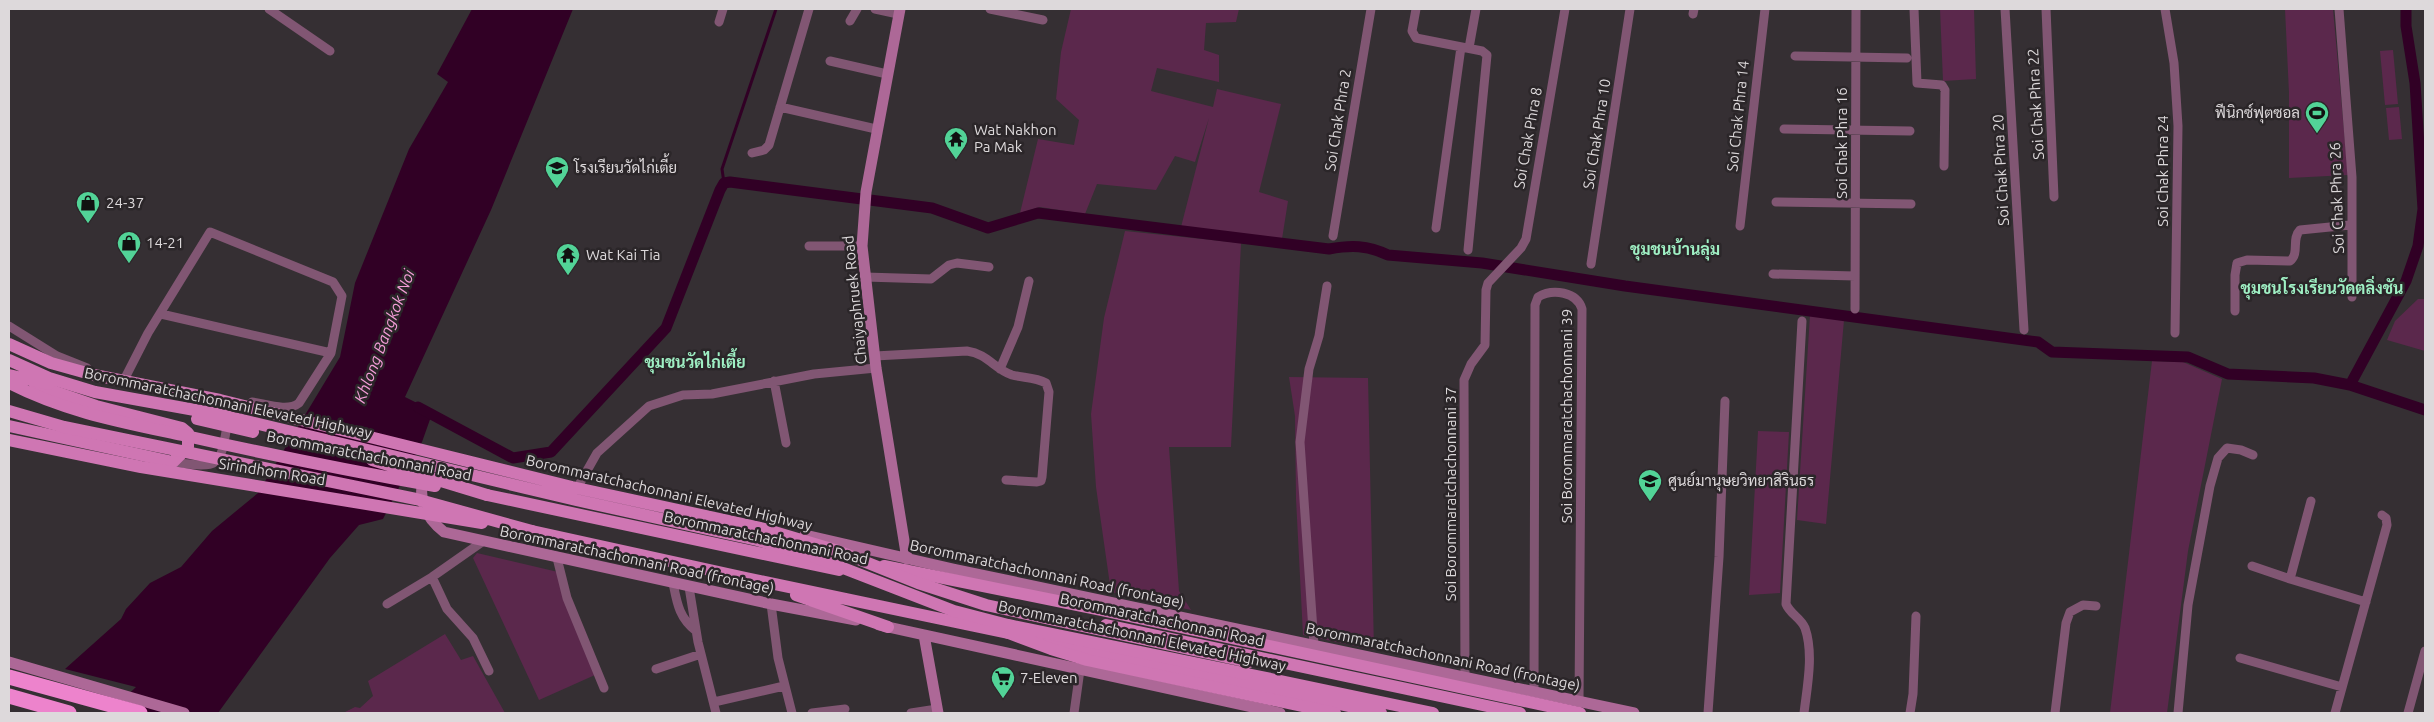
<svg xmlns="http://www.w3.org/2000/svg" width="2434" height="722" font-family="Ubuntu,Sarabun,sans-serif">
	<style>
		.green { fill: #5b284c }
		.water { fill: #310025 }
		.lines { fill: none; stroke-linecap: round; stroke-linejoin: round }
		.stream { stroke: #310025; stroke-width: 3 }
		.canal { stroke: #310025; stroke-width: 11 }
		.street { stroke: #815673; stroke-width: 9 }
		.secondary { stroke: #ad6897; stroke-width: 11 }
		.primary { stroke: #cf76b3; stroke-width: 12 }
		.highway { stroke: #ed83cc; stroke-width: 15 }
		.primary-bridge { stroke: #cf76b3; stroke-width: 12 }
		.labels { text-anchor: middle; stroke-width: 5; stroke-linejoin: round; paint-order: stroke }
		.street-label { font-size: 15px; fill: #ddd9db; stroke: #2b2629 }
		.poi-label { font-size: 15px; fill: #ddd9db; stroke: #2b2629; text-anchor: start }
		.neighbourhood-label { font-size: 16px; font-weight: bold; fill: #9ff0c4; stroke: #2b2629 }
		.water-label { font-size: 16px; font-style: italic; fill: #f49dd8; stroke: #2b2629 }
	</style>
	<rect width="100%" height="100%" fill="#352f33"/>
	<path class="green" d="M 1071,9 L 1239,9 L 1236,22 L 1206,23 L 1204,50 L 1219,55 L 1219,82 L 1157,68 L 1151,91 L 1213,107 L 1217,89 L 1281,104 L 1259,192 L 1288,201 L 1282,239 L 1181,227 L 1209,118 L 1195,162 L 1175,156 L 1156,190 L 1097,184 L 1085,214 L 1040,207 L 1020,213 L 1038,139 L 1074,145 L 1079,120 L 1056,99 L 1061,52 Z
		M 1940,9 L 1974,9 L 1976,79 L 1943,81 Z
		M 2285,9 L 2333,9 L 2348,175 L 2289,178 L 2289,93 Z
		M 2393,50 L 2398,104 L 2385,105 L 2380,51 Z
		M 2399,107 L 2402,139 L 2389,140 L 2386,108 Z
		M 1125,231 L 1241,243 L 1231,447 L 1169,447 L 1179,591 L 1191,610 L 1111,592 L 1096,487 L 1091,414 L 1104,318 Z
		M 2418,299 L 2425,299 L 2425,351 L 2387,340 L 2395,321 Z
		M 1810,315 L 1844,320 L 1826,524 L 1797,520 Z
		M 2152,361 L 2183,362 L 2222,379 L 2188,551 L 2167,713 L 2110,713 Z
		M 1289,377 L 1368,378 L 1374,650 L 1303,635 L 1296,499 L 1295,416 Z
		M 1758,431 L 1789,432 L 1780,593 L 1749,595 Z
		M 477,553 L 558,572 L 595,675 L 539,700 L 473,558 Z
		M 445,634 L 461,660 L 473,656 L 505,713 L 343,713 L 355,707 L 360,708 L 373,696 L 368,681 Z"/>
	<path class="water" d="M 472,9 L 573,9 L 491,210 L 405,397 L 433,411 L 422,442 L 383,519 L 359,525 L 330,558 L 218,713 L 109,713 L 136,687 L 65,669 L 121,619 L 126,609 L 150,583 L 181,567 L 212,531 L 258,493 L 340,357 L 355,283 L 409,149 L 448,82 L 437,74 Z"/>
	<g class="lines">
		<path class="stream" d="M 724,183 L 722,169 L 776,9"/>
		<path class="canal" d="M 2406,9 L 2406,26 L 2415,83 L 2423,209 L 2418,246 L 2406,281 L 2350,385 L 2425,410
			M 418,407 L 513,458 L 551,452 L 666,328 L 720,190 L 724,183 L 730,182 L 932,208 L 988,228 L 1038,213 L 1329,249 C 1351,245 1367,245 1388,255 L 1482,263 L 1625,286 L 2038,342 L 2052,352 L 2188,357 L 2228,374 L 2314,378 L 2350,385"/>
		<path class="street" d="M 269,9 L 330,51
			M 875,9 L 898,14
			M 990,9 L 1043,20
			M 1416,9 L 1412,31 L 1416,38 L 1482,51 L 1487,55 L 1468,250
			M 1914,9 L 1917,83 L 1942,85 L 1945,90 L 1944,166
			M 2005,9 L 2024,330
			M 2046,9 L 2054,197
			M 2165,9 L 2174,63 L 2178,126 L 2175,333
			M 2339,9 L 2352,177 L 2352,297
			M 1693,14 L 1694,9
			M 850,21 L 857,9
			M 719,22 L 723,9
			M 1469,48 L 1476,9
			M 1795,56 L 1907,58
			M 830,61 L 887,74
			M 780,107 L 876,129
			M 1784,129 L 1910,131
			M 752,153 L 764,150 L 769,145 L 809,9
			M 1776,202 L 1911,204
			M 1740,226 L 1765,9
			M 1436,228 L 1461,47
			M 1333,236 L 1371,9
			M 809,246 L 862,246
			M 1591,264 L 1630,9
			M 1773,274 L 1855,276
			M 865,277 L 931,279 L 949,265 L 957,263 L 989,267
			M 1855,309 L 1856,9
			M 2235,311 L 2235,275 L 2237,263 L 2247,260 L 2290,261 C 2300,253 2291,239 2300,230 L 2350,225
			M 161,314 L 331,353
			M 1802,321 L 1786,604 C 1790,614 1801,618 1805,628 C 1814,654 1807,687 1804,713
			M 9,326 L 57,356 L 87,368
			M 875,356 L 967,351 C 988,354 994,369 1012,375 C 1023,378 1035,377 1046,383 L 1049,392 L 1042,477 L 1041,481 L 1037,482 L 1006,480
			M 1000,369 L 1018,327 L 1029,281
			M 126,376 L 148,333 L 210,232 L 333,282 L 342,296 L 331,353 L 299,403 C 288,412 266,404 252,402
			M 774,381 L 786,443
			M 173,462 C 222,469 220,467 228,420 L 216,398
			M 580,483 L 597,453 L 649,406 L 683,395 L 712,394 L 814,374 L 876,368
			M 2311,501 L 2290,579 L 2366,602
			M 557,558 L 567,598 L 604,688
			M 2252,566 L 2290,579
			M 432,577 L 447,609 L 473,638 L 489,671
			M 673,583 C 677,603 679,618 696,631
			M 689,587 L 698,642 L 716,713
			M 387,604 L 432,577 L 482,542
			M 771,604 L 778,658 L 792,713
			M 1314,645 L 1300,442 L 1309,369 L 1319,336 L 1327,286
			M 2240,658 L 2342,687
			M 656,669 L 701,654
			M 1465,678 L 1464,380 L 1471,364 L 1485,345 L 1486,290 L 1488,283 L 1521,248 L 1526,239 L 1565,9
			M 1534,692 L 1535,305 L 1538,297 C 1553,288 1577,292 1582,309 L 1579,702
			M 714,702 L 784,686
			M 812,713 L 845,709
			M 911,713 L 937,709
			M 1074,713 L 1080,670
			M 1708,713 L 1719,557 L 1725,401
			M 1910,713 L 1913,694 L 1916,616
			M 2055,713 L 2066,623 L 2070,612 L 2083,605 L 2096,606
			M 2178,713 L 2188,605 L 2210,486 L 2218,458 L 2227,448 L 2241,450 L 2253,455
			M 2335,713 L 2387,525 L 2386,518 L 2382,515
			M 2408,713 L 2425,651"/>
		<path class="secondary" d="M 900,9 L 866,192 L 862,246 L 876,368 L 907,559
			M 425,475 C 416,498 426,518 444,532 L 771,604 L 856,620
			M 805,535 L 953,569 L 1634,713
			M 879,625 L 1280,713
			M 924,635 L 938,713
			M 9,662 L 184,713"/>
		<path class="primary" d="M 9,426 L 173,462 L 188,447 L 188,433 L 182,428 L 96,406 L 35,385
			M 487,495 L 839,570
			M 532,531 L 746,578 L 1008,633
			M 884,566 L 1102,610 L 1580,713
			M 796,595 L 888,627
			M 1106,625 L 1520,713
			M 1033,638 L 1381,713
			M 1247,674 L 1433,713"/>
		<path class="highway" d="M 9,677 L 140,713
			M 9,696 L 69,713"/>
		<path class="primary-bridge" d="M 9,344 L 51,363 L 94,375 L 220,400 L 572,487 L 761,528 L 838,551 L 918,583 L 986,605 L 1249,662
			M 9,360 L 49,378 L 95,392 L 217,414 L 576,500 L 757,540 L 812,556 L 954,611 L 1008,625 L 1247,674
			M 9,375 L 49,384
			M 9,383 C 66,412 121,422 182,435 C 266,454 351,471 435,486
			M 9,411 L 64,427 L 416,499 L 532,531
			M 197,419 L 253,432
			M 9,440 L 141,467 L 482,523
			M 372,460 L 487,495
			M 998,629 L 1051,649 L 1087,660 L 1335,713"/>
	</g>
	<defs>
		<g id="stadium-pin" transform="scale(1.25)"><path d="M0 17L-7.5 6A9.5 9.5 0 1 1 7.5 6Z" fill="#52d397" stroke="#2b2629"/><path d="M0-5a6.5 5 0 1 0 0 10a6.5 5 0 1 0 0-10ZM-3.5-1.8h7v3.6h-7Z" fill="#111"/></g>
		<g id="temple-pin" transform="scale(1.25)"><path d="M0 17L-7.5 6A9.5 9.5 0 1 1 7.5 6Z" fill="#52d397" stroke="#2b2629"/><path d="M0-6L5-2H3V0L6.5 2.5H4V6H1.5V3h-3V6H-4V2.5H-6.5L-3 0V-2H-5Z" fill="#111"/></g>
		<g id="school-pin" transform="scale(1.25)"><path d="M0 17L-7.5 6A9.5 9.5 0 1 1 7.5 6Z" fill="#52d397" stroke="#2b2629"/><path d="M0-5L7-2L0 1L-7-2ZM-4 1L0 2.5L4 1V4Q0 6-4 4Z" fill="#111"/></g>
		<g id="shop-pin" transform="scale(1.25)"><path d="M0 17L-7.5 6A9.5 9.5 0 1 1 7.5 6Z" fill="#52d397" stroke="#2b2629"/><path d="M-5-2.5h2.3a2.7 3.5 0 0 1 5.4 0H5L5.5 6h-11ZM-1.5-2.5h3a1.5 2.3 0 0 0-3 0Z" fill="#111"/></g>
		<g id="university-pin" transform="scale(1.25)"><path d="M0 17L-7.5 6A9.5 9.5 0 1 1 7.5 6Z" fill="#52d397" stroke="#2b2629"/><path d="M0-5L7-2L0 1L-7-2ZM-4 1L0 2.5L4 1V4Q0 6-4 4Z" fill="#111"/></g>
		<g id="supermarket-pin" transform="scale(1.25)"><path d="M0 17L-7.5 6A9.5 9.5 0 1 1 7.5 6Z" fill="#52d397" stroke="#2b2629"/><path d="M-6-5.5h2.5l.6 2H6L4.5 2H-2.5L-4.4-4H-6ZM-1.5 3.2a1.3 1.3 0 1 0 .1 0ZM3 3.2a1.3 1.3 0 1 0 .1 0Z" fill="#111"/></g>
	</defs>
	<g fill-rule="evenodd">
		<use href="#stadium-pin" x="2317" y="113"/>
		<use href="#temple-pin" x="956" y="139"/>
		<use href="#school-pin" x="557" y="168"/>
		<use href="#shop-pin" x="88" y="203"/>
		<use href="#shop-pin" x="129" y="243"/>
		<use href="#temple-pin" x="568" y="255"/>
		<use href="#university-pin" x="1650" y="481"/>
		<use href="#supermarket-pin" x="1003" y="678"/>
	</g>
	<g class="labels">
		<g class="street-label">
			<text transform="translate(2036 104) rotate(-93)" y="5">Soi Chak Phra 22</text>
			<text transform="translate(1738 116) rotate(-84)" y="5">Soi Chak Phra 14</text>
			<text transform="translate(1338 120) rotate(-81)" y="5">Soi Chak Phra 2</text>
			<text transform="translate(1597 134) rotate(-81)" y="5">Soi Chak Phra 10</text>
			<text transform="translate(1528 138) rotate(-80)" y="5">Soi Chak Phra 8</text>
			<text transform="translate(1842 143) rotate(-90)" y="5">Soi Chak Phra 16</text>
			<text transform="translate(2001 170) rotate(-93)" y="5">Soi Chak Phra 20</text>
			<text transform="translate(2163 171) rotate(-90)" y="5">Soi Chak Phra 24</text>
			<text transform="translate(2337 198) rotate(-92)" y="5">Soi Chak Phra 26</text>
			<text transform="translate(855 300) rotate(-96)" y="5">Chaiyaphruek Road</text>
			<text transform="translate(228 403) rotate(12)" y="5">Borommaratchachonnani Elevated Highway</text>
			<text transform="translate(1567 416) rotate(-90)" y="5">Soi Borommaratchachonnani 39</text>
			<text transform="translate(369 456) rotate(11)" y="5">Borommaratchachonnani Road</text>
			<text transform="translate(272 472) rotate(9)" y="5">Sirindhorn Road</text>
			<text transform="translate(669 493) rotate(13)" y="5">Borommaratchachonnani Elevated Highway</text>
			<text transform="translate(1451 494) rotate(-90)" y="5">Soi Borommaratchachonnani 37</text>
			<text transform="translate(766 538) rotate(12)" y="5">Borommaratchachonnani Road</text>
			<text transform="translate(637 560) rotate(12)" y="5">Borommaratchachonnani Road (frontage)</text>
			<text transform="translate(1047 574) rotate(12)" y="5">Borommaratchachonnani Road (frontage)</text>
			<text transform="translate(1162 620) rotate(12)" y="5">Borommaratchachonnani Road</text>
			<text transform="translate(1142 636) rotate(12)" y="5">Borommaratchachonnani Elevated Highway</text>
			<text transform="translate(1443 657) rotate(12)" y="5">Borommaratchachonnani Road (frontage)</text>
		</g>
		<g class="poi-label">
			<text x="2300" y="118" text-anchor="end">ฟีนิกซ์ฟุตซอล</text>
			<text x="974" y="135">Wat Nakhon<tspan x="974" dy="17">Pa Mak</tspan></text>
			<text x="574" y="173">โรงเรียนวัดไก่เตี้ย</text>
			<text x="106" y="208">24-37</text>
			<text x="146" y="248">14-21</text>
			<text x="586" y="260">Wat Kai Tia</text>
			<text x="1668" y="486">ศูนย์มานุษยวิทยาสิรินธร</text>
			<text x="1020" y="683">7-Eleven</text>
		</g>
		<g class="neighbourhood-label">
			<text x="1675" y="255">ชุมชนบ้านลุ่ม</text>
			<text x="2322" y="294">ชุมชนโรงเรียนวัดตลิ่งชัน</text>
			<text x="695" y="368">ชุมชนวัดไก่เตี้ย</text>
		</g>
		<g class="water-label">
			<text transform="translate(384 336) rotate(-69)" y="6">Khlong Bangkok Noi</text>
		</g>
	</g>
	<rect width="2434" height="722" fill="none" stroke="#ddd9db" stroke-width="20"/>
</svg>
